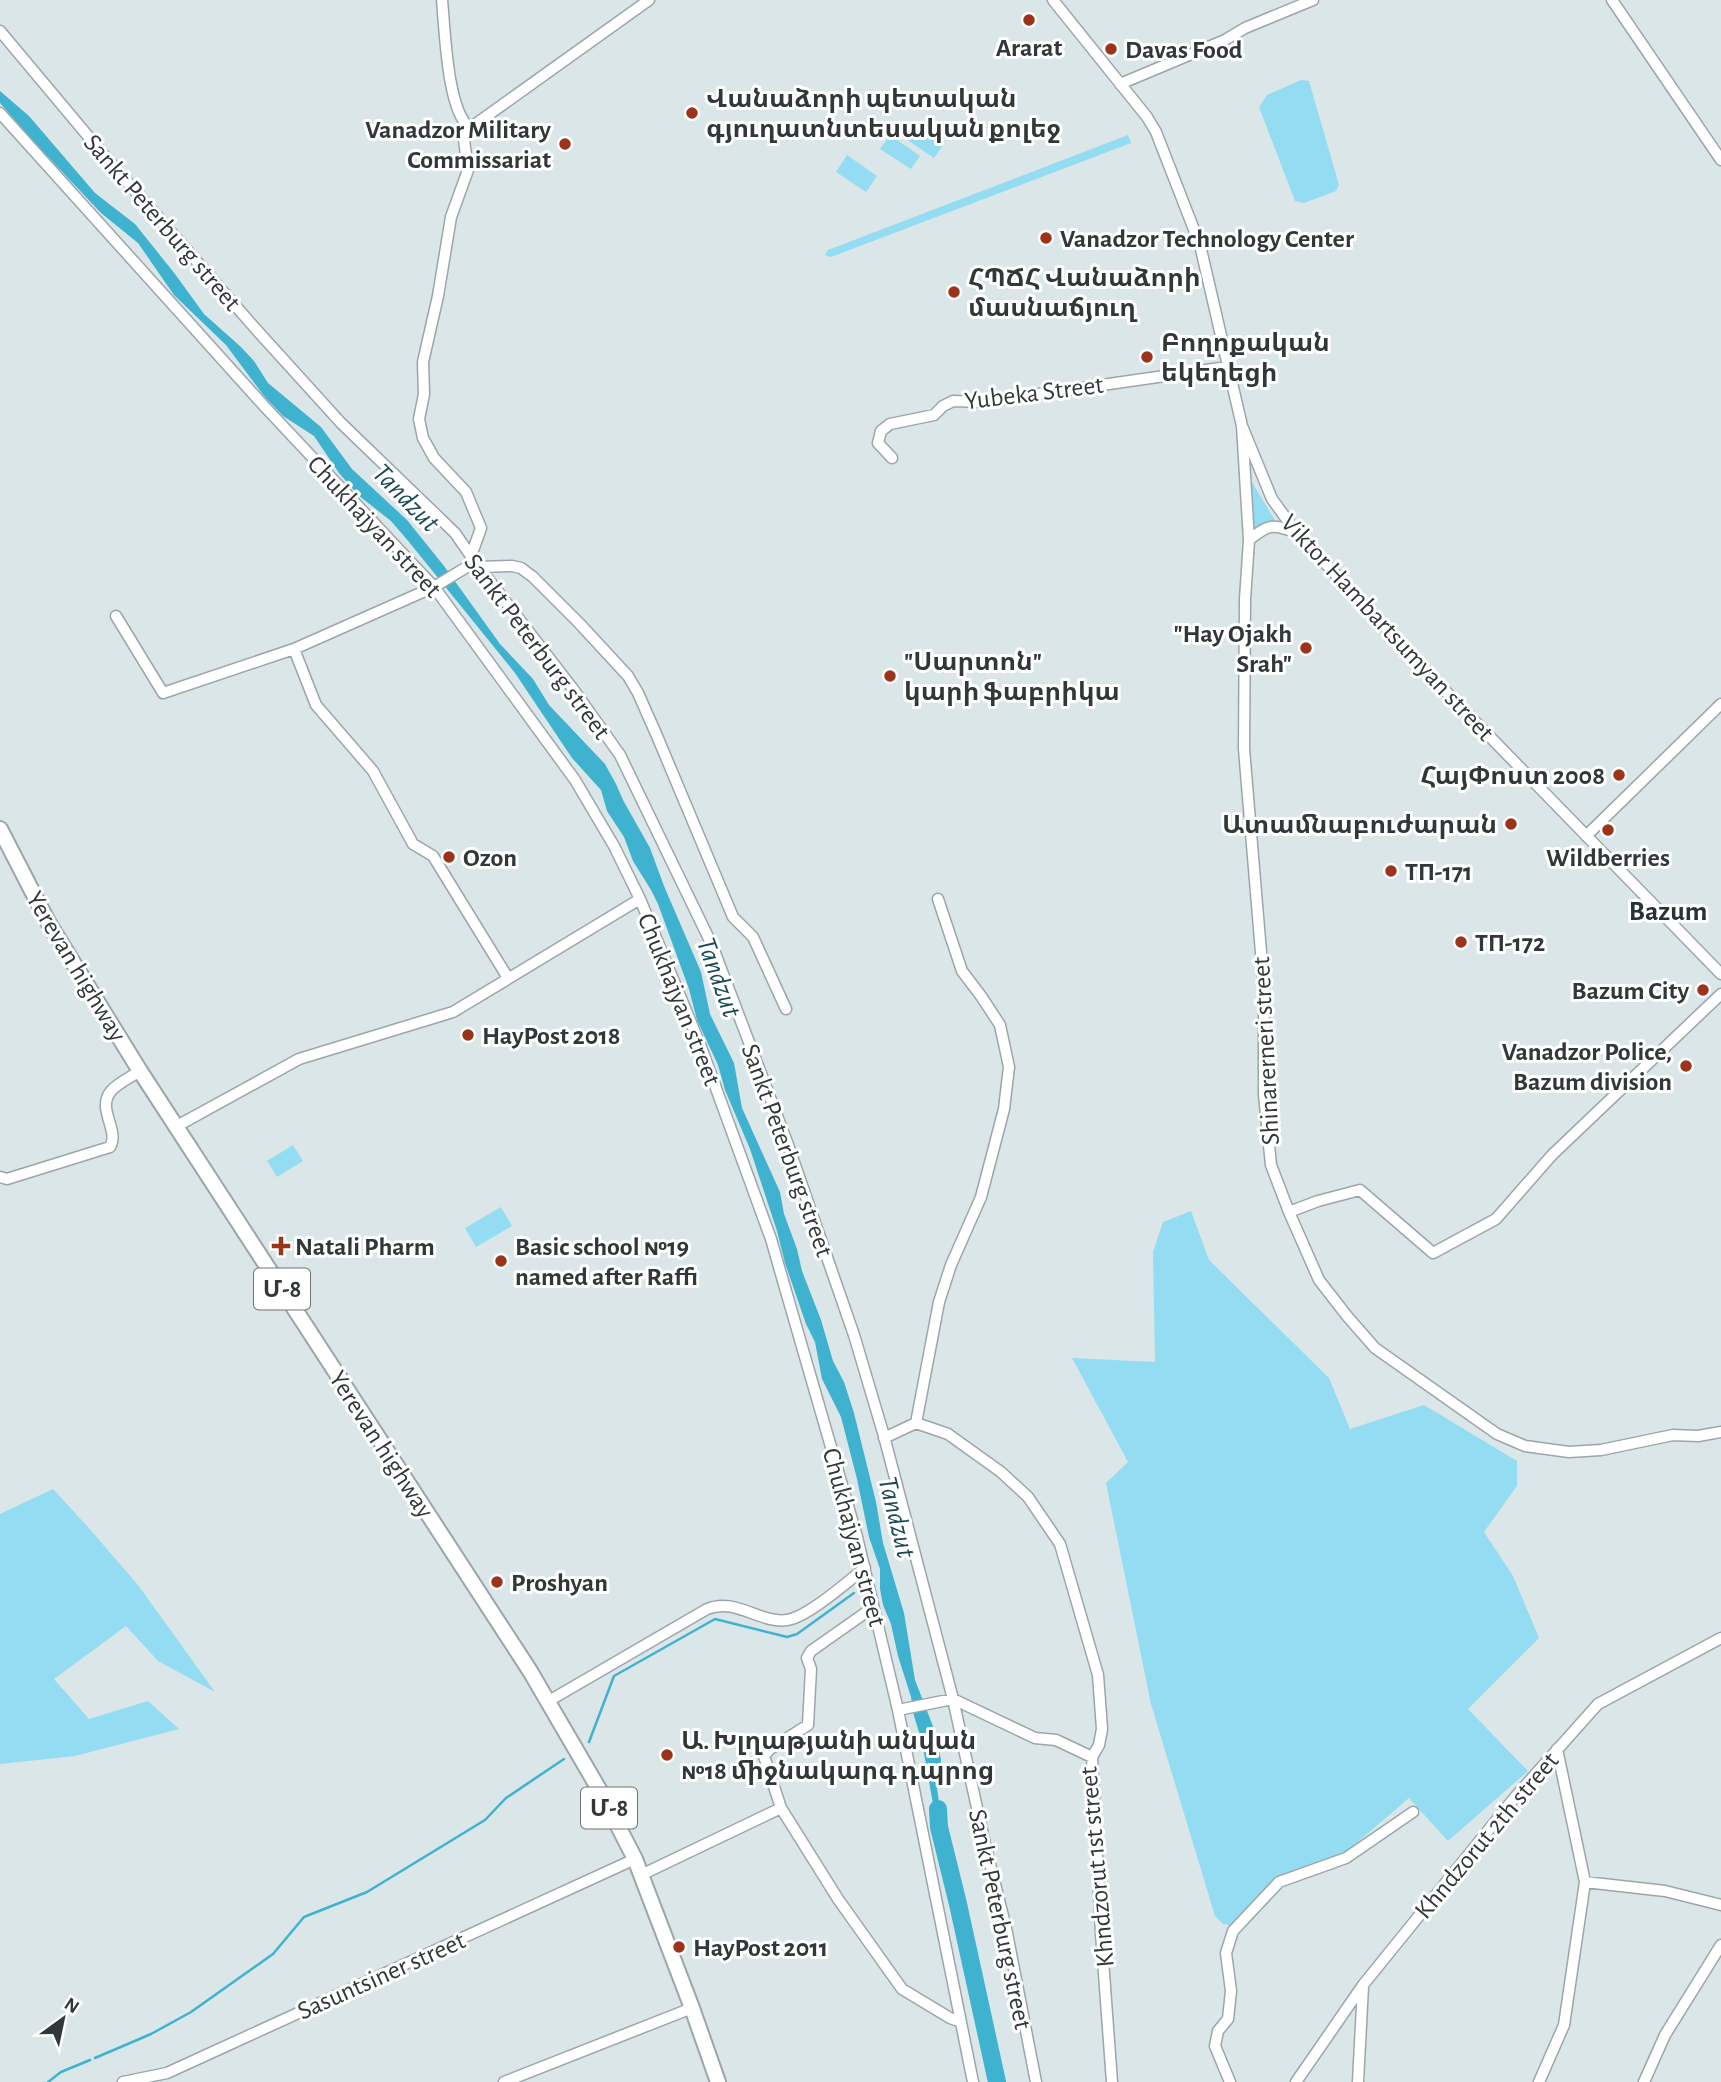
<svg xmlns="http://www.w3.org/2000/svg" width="1721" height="2082" font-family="'Alegreya Sans','Noto Sans Armenian',sans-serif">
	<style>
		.green { fill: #94dcf2 }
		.water { fill: #3fb2d0 }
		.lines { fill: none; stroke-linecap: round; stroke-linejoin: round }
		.stream { stroke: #3fb2d0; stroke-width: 2.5 }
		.river { stroke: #3fb2d0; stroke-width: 18 }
		.minor-casing { stroke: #9ca6aa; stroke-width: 13 }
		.highway-casing { stroke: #9ca6aa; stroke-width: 18 }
		.minor { stroke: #fff; stroke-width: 10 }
		.highway { stroke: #fff; stroke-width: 14 }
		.poi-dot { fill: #9c341c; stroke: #fff; stroke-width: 2.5 }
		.labels { text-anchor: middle; stroke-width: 6; stroke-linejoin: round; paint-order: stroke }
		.shield { fill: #fff; stroke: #707374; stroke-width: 2 }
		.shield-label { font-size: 24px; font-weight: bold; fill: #323738 }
		.poi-label { font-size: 26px; font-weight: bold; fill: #323738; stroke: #fff; text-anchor: start }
		.street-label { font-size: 26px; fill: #323738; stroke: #fff }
		.water-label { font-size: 28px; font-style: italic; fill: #1a4a57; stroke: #fff }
		.neighbourhood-label { font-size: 28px; font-weight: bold; fill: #293235; stroke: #fff }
	</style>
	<rect width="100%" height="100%" fill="#dbe6e9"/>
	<path class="green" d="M 1301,80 L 1309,81 L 1339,185 L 1336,191 L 1304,203 L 1295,201 L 1259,107 L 1267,95 Z
		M 915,126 L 943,145 L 934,158 L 906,139 Z
		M 890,135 L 920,156 L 911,169 L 880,149 Z
		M 1128,135 L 1131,143 L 831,257 L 825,255 L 828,250 Z
		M 847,155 L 877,176 L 866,192 L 836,172 Z
		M 1250,479 L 1276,522 L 1261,525 L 1252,531 Z
		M 293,1145 L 303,1161 L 277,1177 L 267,1161 Z
		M 501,1207 L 512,1226 L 476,1247 L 465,1228 Z
		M 1191,1211 L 1209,1260 L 1329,1378 L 1350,1429 L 1424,1405 L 1517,1461 L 1517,1486 L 1484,1532 L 1513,1576 L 1539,1638 L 1468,1709 L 1528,1771 L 1448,1841 L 1409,1798 L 1345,1853 L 1275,1878 L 1233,1926 L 1223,1924 L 1215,1916 L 1151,1704 L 1106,1483 L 1128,1462 L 1072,1358 L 1155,1362 L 1153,1252 L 1163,1222 Z
		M 53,1489 L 87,1526 L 138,1585 L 215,1692 L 158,1661 L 126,1626 L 54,1679 L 89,1719 L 148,1701 L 179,1729 L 75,1756 L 0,1764 L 0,1514 Z"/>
	<path class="water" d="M 0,91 L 29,116 L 95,193 L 135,224 L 175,274 L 204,314 L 241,347 L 254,361 L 268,383 L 321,427 L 352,469 L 407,520 L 444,566 L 500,644 L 533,679 L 549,705 L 605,764 L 616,784 L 623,800 L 650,848 L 664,886 L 701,972 L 710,1014 L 734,1063 L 742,1108 L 780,1192 L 784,1214 L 797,1249 L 802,1271 L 821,1320 L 833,1361 L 844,1382 L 854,1413 L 876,1502 L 883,1543 L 904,1613 L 915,1680 L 936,1734 L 941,1760 L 937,1788 L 943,1830 L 941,1832 L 938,1832 L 922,1742 L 914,1716 L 911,1697 L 898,1656 L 891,1624 L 883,1605 L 880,1589 L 880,1569 L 869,1537 L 857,1479 L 841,1417 L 822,1379 L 815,1342 L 806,1324 L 785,1263 L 777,1231 L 750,1149 L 725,1090 L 718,1065 L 697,1020 L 689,989 L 658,904 L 651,890 L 633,861 L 624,837 L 607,811 L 601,790 L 572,758 L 515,673 L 409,542 L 391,521 L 358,495 L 339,473 L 314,436 L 283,416 L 264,396 L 226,345 L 174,295 L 138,243 L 101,213 L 34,142 L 0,103 Z"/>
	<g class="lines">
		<path class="stream" d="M 589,1742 L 614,1676 L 715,1619 L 787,1637 L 797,1634 L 854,1593
			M 95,2058 L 151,2034 L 191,2012 L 273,1954 L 304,1917 L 367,1892 L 485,1820 L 506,1798 L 564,1759
			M 48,2082 L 61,2072 L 90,2060"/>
		<path class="river" d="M 938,1809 L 939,1827 L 958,1904 L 997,2082"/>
		<g class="minor-casing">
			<path id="minor" d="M 442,0 C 445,30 447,111 470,128
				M 1053,0 L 1147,117 L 1156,132 L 1200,245 L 1242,426 L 1272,499 L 1296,532 L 1422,667 L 1721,974
				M 1612,0 L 1721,160
				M 0,31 L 103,154 L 254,327 L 341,423 L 455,533 L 475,562 L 573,689 L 620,755 L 712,945 L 787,1142 L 854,1335 L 884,1436 L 953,1699 L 985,1844 L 1006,1928 L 1036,2082
				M 1120,84 L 1225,40 L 1245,28 L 1313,0
				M 0,113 L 265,407 L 434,587 L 575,780 L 614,846 L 640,899 L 701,1047 L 771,1239 L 779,1267 L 857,1537 L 898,1710 L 973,2082
				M 1242,426 L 1249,540 L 1245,599 L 1244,749 L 1264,988 L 1264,1095 L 1271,1165 L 1289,1212 L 1319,1280 L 1347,1316 L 1375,1348 L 1497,1434 L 1525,1446 L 1569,1452 L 1601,1450 L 1673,1435 L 1698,1436 L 1721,1432
				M 892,458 L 878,443 L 881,431 L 890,424 L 934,415 L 943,406 L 953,401 L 984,402 L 1227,367
				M 1249,540 C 1268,524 1272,524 1295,532
				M 471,556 L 481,528 L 466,492 L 434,458 L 423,438 L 419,419 L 424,394 L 423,362 L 438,296 L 451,217 L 468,170 L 464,140 L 470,128 L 649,0
				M 479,567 L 512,566 L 521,568 L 533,577 L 579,623 L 628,676 L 638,693 L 657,736 L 733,917 L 753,937 L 786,1009
				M 116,616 L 163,693 L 294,649 L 434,587 L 475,562
				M 294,649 L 316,705 L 373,771 L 413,844 L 433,856 L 508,978
				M 1586,836 L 1721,704
				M 177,1126 L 299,1059 L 453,1012 L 640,899
				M 0,1177 L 7,1179 L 110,1147 C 120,1130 96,1109 111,1091 C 118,1083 131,1077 140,1071
				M 1289,1212 L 1318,1201 L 1360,1190 L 1433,1253 L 1496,1219 L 1552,1155 L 1721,994
				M 916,1423 L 939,1302 L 951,1265 L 981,1197 L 1004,1109 L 1009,1067 L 1000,1025 L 981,996 L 962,971 L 938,899
				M 884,1438 L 916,1423 L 948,1434 L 1001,1472 L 1028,1497 L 1060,1544 L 1098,1675 L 1102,1729 L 1099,1745 L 1092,1757
				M 547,1702 L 707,1609 C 736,1597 760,1624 787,1620 C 808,1617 847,1582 865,1568
				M 898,1710 L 953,1699 L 1035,1738 L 1056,1740 L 1092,1757 L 1101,1933 L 1112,2082
				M 781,1808 L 838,1899 L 902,1989 L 950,2018 L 961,2022
				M 641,1875 L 781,1808 L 764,1756 L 770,1749 L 808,1725 L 811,1669 L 807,1658 L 811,1651 L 865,1613 L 873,1605
				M 1585,1882 L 1665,1891 L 1721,1905
				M 123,2082 L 167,2073 L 635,1859
				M 504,2082 L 692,2008
				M 1230,2082 L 1215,2046 L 1218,2031 L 1228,2019 L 1231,1991 L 1226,1953 L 1233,1931 L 1279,1882 L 1346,1858 L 1413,1812
				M 1296,2082 L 1363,1985 L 1516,1796 L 1598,1704 L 1721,1638
				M 1358,2082 L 1363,1986
				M 1539,2082 L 1564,2025 L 1585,1882 L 1557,1749
				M 1644,2082 L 1665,2035 L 1721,1945"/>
		</g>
		<g class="highway-casing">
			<path id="highway" d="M 0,829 L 48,922 L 140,1071 L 530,1671 L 600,1791 L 635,1859 L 692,2008 L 718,2082"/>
		</g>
		<use href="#minor" class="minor"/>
		<use href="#highway" class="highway"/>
	</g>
	<g class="poi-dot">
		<circle cx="1029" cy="20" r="7"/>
		<circle cx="1111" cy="49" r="7"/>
		<circle cx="692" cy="113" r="7"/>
		<circle cx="565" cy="144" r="7"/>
		<circle cx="1046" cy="238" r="7"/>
		<circle cx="954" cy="292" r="7"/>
		<circle cx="1147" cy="357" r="7"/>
		<circle cx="1306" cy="648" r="7"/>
		<circle cx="890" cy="676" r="7"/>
		<circle cx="1619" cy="775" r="7"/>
		<circle cx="1511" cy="824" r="7"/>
		<circle cx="1608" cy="830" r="7"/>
		<circle cx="449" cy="857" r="7"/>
		<circle cx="1391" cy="871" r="7"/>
		<circle cx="1461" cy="942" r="7"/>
		<circle cx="1703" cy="990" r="7"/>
		<circle cx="468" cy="1035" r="7"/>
		<circle cx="1686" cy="1066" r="7"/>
		<path d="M277.5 1235.5h7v7h7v7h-7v7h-7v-7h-7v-7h7z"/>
		<circle cx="501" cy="1261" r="7"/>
		<circle cx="497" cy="1582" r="7"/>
		<circle cx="667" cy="1755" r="7"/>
		<circle cx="679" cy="1947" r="7"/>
	</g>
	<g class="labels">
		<g class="shield">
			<rect x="254" y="1268.5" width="56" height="41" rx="5"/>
			<rect x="581" y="1787.5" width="56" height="41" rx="5"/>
		</g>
		<g class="shield-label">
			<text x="282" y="1297">Մ-8</text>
			<text x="609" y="1816">Մ-8</text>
		</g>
		<g class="poi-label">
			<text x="1029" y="56" text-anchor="middle">Ararat</text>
			<text x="1125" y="58">Davas Food</text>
			<text x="706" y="107">Վանաձորի պետական<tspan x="706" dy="30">գյուղատնտեսական քոլեջ</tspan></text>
			<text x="551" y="138" text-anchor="end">Vanadzor Military<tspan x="551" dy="30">Commissariat</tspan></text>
			<text x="1060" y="247">Vanadzor Technology Center</text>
			<text x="968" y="286">ՀՊՃՀ Վանաձորի<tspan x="968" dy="30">մասնաճյուղ</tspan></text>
			<text x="1161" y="351">Բողոքական<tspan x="1161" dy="30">եկեղեցի</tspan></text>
			<text x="1292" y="642" text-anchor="end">"Hay Ojakh<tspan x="1292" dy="30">Srah"</tspan></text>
			<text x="904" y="670">"Սարտոն"<tspan x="904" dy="30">կարի ֆաբրիկա</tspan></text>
			<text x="1605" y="784" text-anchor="end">ՀայՓոստ 2008</text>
			<text x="1497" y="833" text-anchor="end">Ատամնաբուժարան</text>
			<text x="463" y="866">Ozon</text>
			<text x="1608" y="866" text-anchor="middle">Wildberries</text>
			<text x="1405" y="880">ТП-171</text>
			<text x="1475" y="951">ТП-172</text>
			<text x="1689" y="999" text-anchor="end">Bazum City</text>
			<text x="482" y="1044">HayPost 2018</text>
			<text x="1672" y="1060" text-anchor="end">Vanadzor Police,<tspan x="1672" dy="30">Bazum division</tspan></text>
			<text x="295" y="1255">Natali Pharm</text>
			<text x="515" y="1255">Basic school №19<tspan x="515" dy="30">named after Raffi</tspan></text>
			<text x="511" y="1591">Proshyan</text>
			<text x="681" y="1749">Ա. Խլղաթյանի անվան<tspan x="681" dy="30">№18 միջնակարգ դպրոց</tspan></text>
			<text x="693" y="1956">HayPost 2011</text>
		</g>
		<g class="street-label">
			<text transform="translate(163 222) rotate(49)" y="9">Sankt Peterburg street</text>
			<text transform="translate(1034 392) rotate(-7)" y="9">Yubeka Street</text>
			<text transform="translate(375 526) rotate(47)" y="9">Chukhajyan street</text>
			<text transform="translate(1388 627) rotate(47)" y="9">Viktor Hambartsumyan street</text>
			<text transform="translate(538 646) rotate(53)" y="9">Sankt Peterburg street</text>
			<text transform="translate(77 966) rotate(59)" y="9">Yerevan highway</text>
			<text transform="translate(680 999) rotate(68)" y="9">Chukhajyan street</text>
			<text transform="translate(1265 1051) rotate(-93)" y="9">Shinarerneri street</text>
			<text transform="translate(788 1150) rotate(70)" y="9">Sankt Peterburg street</text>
			<text transform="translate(382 1444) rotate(57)" y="9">Yerevan highway</text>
			<text transform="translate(855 1537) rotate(75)" y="9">Chukhajyan street</text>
			<text transform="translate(1486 1835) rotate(-50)" y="9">Khndzorut 2th street</text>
			<text transform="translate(1096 1867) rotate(-95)" y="9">Khndzorut 1st street</text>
			<text transform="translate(1001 1919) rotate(78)" y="9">Sankt Peterburg street</text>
			<text transform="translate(381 1975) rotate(-24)" y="9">Sasuntsiner street</text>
		</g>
		<g class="water-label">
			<text transform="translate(407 497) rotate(46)" y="10">Tandzut</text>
			<text transform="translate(720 977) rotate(70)" y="10">Tandzut</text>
			<text transform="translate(898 1517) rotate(76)" y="10">Tandzut</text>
		</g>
		<g class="neighbourhood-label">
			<text x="1668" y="920">Bazum</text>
		</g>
	</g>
	<g transform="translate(63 2019) rotate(33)" stroke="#ffffff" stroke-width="5" paint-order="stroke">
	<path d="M0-5L12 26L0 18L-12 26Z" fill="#323738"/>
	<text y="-10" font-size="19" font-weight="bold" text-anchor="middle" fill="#323738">N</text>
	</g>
</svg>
